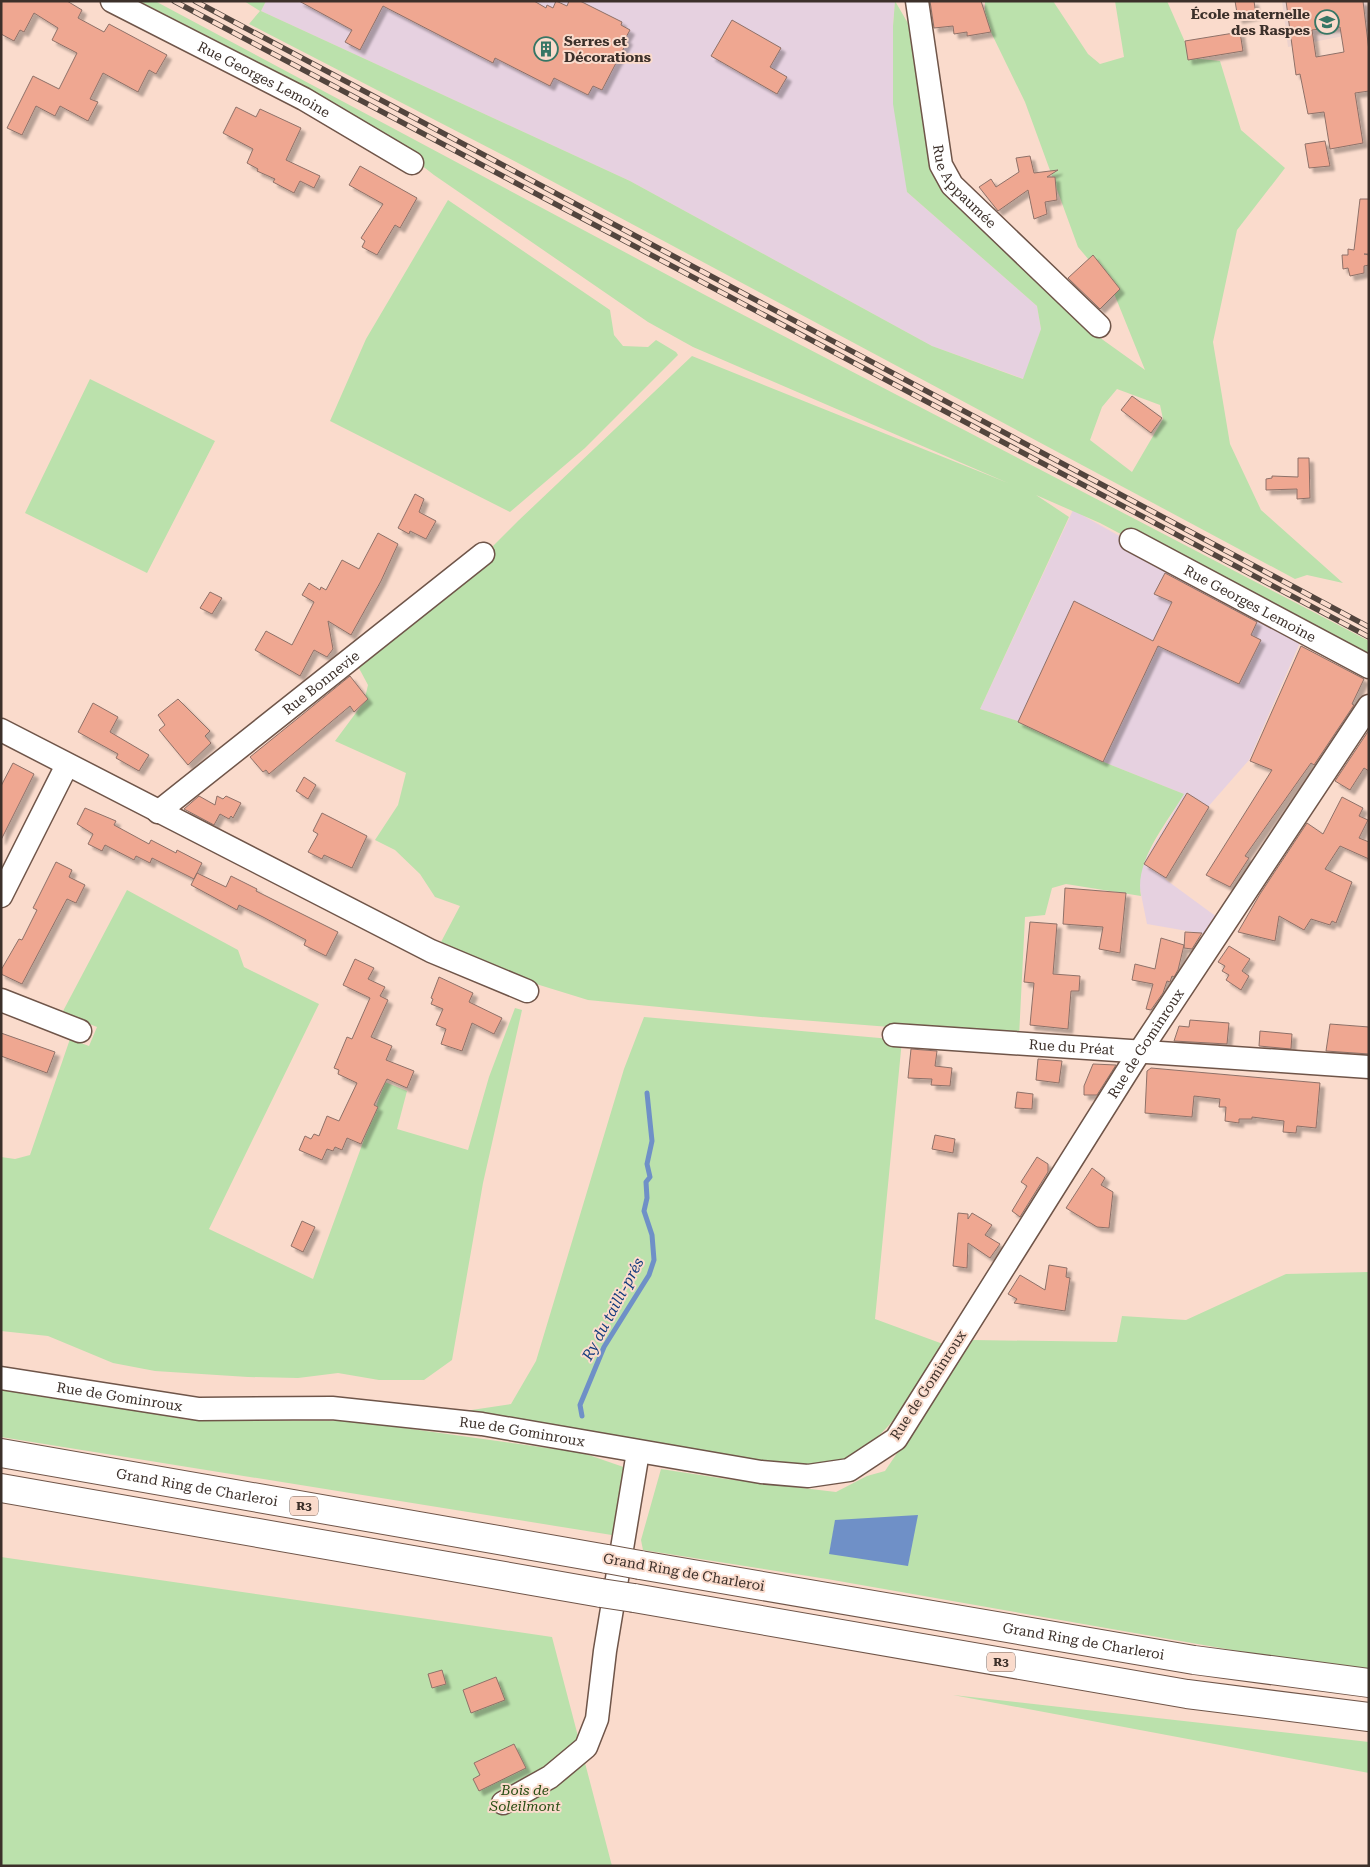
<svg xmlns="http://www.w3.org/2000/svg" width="1370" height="1867" font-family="'Roboto Serif',serif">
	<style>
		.commercial { fill: #e6d1e0 }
		.education { fill: #ecd2cd }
		.green { fill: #bbe1ac; fill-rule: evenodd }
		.water { fill: #6f90c7 }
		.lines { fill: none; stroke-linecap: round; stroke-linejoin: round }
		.stream { stroke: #6f90c7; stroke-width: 5 }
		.building { fill: #efa791; stroke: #8e7168; fill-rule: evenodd; filter: url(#shadow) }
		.minor-casing { stroke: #6f5549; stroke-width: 25 }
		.highway-casing { stroke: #6f5549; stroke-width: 30 }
		.minor { stroke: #fff; stroke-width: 22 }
		.highway { stroke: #fff; stroke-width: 28 }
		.rail-casing { stroke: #53453e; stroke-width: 5.5 }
		.rail { stroke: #fadbcc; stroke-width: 4; stroke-dasharray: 11; stroke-linecap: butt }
		.highway-bridge-casing { stroke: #6f5549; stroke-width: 30; stroke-linecap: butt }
		.highway-bridge { stroke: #fff; stroke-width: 28 }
		.labels { text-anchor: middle; stroke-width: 4; stroke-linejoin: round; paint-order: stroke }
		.shield { fill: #fadbcc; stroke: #75635b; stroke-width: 1 }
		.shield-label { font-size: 12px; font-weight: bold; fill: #3c302a }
		.poi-label { font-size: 14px; font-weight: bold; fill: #3c302a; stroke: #fadbcc; text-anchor: end }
		.street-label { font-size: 14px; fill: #3c302a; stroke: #fadbcc }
		.park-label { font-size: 14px; font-style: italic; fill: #284e14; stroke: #fadbcc }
		.water-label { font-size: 15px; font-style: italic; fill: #133b7d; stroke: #fadbcc }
	</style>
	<defs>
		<filter id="shadow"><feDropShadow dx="4.5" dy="4.5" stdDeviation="1" flood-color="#0004"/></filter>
	</defs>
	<rect width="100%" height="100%" fill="#fadbcc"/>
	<path class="commercial" d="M 266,1 L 895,1 L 893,26 L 907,192 L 1037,306 L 1041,329 L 1024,379 L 932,346 L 630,181 L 261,11 Z
		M 1073,510 L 1302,638 L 1249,760 L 1207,808 L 1165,879 L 1225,923 L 1216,936 L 1147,924 L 1139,884 L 1142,865 L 1184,794 L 1106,763 L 1018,721 L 980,709 Z"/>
	<path class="education" d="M 1282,1 L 1367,1 L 1369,31 L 1288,47 Z"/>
	<path class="green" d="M 114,1 L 155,1 L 705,295 L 1369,641 L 1369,659 L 1281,619 L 1100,523 L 1036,495 L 1069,517 L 980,709 L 1018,721 L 1106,763 L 1184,794 C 1167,823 1134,861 1141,896 L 1066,884 L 1052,888 L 1045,915 L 1025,917 L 1019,1037 L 761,1017 L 588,1000 L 520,979 L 441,942 L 460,906 L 435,897 L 420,874 L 395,850 L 375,840 L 398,805 L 406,773 L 335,741 L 364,702 L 368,685 L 353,657 L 454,585 L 518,521 L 692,356 L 1008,483 L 693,347 L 648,322 L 434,175 L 380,133 Z
		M 244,1 L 266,1 L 261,11 L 630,181 L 932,346 L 1023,379 L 1041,329 L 1037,306 L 907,192 L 893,104 L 893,26 L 895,1 L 909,25 L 933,172 L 1085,327 L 1145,370 L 1111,286 L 1078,247 L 1025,102 L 985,20 L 985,1 L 1053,1 L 1088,54 L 1100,64 L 1124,57 L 1115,1 L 1167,1 L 1192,58 L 1220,61 L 1241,130 L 1285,168 L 1237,230 L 1213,342 L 1230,444 L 1261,510 L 1343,583 L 1307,575 L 1295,579 L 518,163 L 249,24 L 260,11 ZM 1117,389 L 1160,405 L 1163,419 L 1132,472 L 1090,440 L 1102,407 Z
		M 448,200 L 610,310 L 614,335 L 623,346 L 648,347 L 656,340 L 676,352 L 678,355 L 585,448 L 510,512 L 330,421 L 366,339 Z
		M 90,379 L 215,441 L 147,573 L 25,513 Z
		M 127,890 L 238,950 L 244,967 L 319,1004 L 209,1229 L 313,1279 L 385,1082 L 407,1091 L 397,1129 L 468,1150 L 489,1077 L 515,1008 L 522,1010 L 483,1183 L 452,1360 L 424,1380 L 379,1380 L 338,1373 L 298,1378 L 248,1377 L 155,1371 L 113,1363 L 48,1336 L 1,1331 L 1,1157 L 15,1159 L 30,1155 L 70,1039 L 89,1046 L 97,1027 L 62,1013 Z
		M 644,1017 L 902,1040 L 875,1319 L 943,1344 C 915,1388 888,1447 834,1462 C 819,1466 800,1465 784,1467 L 465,1411 L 511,1404 L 536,1361 L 624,1069 Z
		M 1369,1272 L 1369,1674 L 827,1579 L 643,1550 L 641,1540 L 661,1469 L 726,1479 L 836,1492 L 867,1476 L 885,1471 L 973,1340 L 1117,1342 L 1122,1316 L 1186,1320 L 1286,1274 Z
		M 1,1382 L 187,1420 L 354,1421 L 583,1453 L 635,1471 L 618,1536 L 1,1437 Z
		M 1,1557 L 552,1637 L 612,1866 L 1,1866 Z
		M 953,1695 L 1369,1742 L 1369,1773 Z"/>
	<path class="water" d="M 918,1515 L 908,1566 L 829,1554 L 835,1520 Z"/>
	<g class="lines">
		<path class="stream" d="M 582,1416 L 580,1405 L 604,1347 L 649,1275 L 654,1260 L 652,1235 L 644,1211 L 647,1198 L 646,1182 L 650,1177 L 647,1164 L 652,1141 L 647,1093"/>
	</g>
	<path class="building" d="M 1,1 L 67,1 L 82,10 L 78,18 L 104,32 L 109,24 L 167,55 L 156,74 L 149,70 L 138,92 L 103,73 L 90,99 L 98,102 L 88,121 L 60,106 L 55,116 L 36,106 L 22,135 L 7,128 L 33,76 L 59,89 L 77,53 L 52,40 L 58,28 L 34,13 L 24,32 L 20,30 L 14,41 L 1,34 Z
		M 299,1 L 534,1 L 546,8 L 547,5 L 553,8 L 556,1 L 567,6 L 569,1 L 580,1 L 622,22 L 621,25 L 630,30 L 625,39 L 628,40 L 602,90 L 593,86 L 588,95 L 554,78 L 550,86 L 495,58 L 493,63 L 383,6 L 360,50 L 345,42 L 352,30 Z
		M 930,1 L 981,1 L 991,32 L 967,36 L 967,32 L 954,34 L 953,26 L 934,28 Z
		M 1235,1 L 1254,1 L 1256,15 L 1238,19 Z
		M 1286,1 L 1363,1 L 1369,51 L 1369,91 L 1355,93 L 1363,143 L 1330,149 L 1324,112 L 1308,114 L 1300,74 L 1296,75 ZM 1340,27 L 1344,52 L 1316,57 L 1312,30 Z
		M 732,20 L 781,48 L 770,67 L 787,77 L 777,94 L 711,56 Z
		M 1240,32 L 1243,51 L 1188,60 L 1185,41 Z
		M 236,107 L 256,117 L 260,109 L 301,128 L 286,160 L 320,176 L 314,188 L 300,181 L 294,193 L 273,182 L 275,179 L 257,171 L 258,169 L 247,163 L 253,149 L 223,133 Z
		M 1325,141 L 1330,166 L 1309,168 L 1305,144 Z
		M 1030,156 L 1034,173 L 1058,170 L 1047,177 L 1055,177 L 1057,200 L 1045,202 L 1047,214 L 1034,219 L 1028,190 L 998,211 L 979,187 L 991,179 L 996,187 L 1019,172 L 1016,158 Z
		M 360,166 L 417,198 L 400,228 L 395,225 L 377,255 L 362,247 L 365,241 L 361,238 L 383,204 L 349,185 Z
		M 1360,199 L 1369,199 L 1369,254 L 1364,254 L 1369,255 L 1369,265 L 1364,266 L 1364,273 L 1350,276 L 1348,268 L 1343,269 L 1342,255 L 1348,255 L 1348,249 L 1354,250 Z
		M 1093,255 L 1120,289 L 1100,309 L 1068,278 Z
		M 1132,396 L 1162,418 L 1151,433 L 1121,410 Z
		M 1298,458 L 1309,458 L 1310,498 L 1297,499 L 1297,489 L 1266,490 L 1266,479 L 1272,478 L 1272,476 L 1298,477 Z
		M 415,494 L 424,499 L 419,512 L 436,521 L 426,539 L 410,531 L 409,534 L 398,528 Z
		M 378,533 L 398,544 L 381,581 L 351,635 L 328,621 L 333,649 L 327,657 L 314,650 L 300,676 L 255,650 L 266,631 L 292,645 L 314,602 L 302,595 L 309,583 L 320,590 L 321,587 L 326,590 L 342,560 L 359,569 Z
		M 1165,573 L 1257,622 L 1251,635 L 1261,640 L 1239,684 L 1158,646 L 1103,762 L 1018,722 L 1074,601 L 1153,641 L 1172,602 L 1154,594 Z
		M 210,592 L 222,598 L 212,614 L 200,608 Z
		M 1301,646 L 1364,679 L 1352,704 L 1354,705 L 1314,765 L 1311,763 L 1245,856 L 1249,858 L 1230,887 L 1206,875 L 1272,770 L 1250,761 Z
		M 350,676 L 368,699 L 354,712 L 350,706 L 269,774 L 266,770 L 263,772 L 250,757 Z
		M 178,699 L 210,731 L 205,736 L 211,743 L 188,765 L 159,730 L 165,725 L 158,715 Z
		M 93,703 L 118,717 L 110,732 L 149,755 L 139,771 L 116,758 L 118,754 L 78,732 Z
		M 1369,730 L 1369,771 L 1364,768 L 1350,790 L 1335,781 Z
		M 13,763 L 34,774 L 1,840 L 1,786 Z
		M 304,777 L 316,785 L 308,799 L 296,791 Z
		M 1187,793 L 1209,807 L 1166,878 L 1144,864 Z
		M 199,796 L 215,805 L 217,796 L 223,799 L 226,796 L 241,803 L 233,818 L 231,816 L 229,819 L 220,814 L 214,825 L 184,809 Z
		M 1342,797 L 1363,808 L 1359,816 L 1368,820 L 1359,838 L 1369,842 L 1369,859 L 1340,846 L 1325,869 L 1352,882 L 1336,923 L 1332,921 L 1330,925 L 1311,919 L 1304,930 L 1279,916 L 1275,941 L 1238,932 L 1260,894 L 1307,823 L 1323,834 Z
		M 85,808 L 116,821 L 114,825 L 149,844 L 151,840 L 176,853 L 177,850 L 202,863 L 194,879 L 152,858 L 150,863 L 136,856 L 134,860 L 105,845 L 102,851 L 88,844 L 93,834 L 77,824 Z
		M 322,813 L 367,836 L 352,868 L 324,855 L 322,859 L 308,852 L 318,834 L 313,831 Z
		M 56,862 L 72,870 L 69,877 L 85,885 L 76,903 L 67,899 L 22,984 L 1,974 L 1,970 L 19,939 L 22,940 L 37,910 L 33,908 Z
		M 197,873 L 226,887 L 231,876 L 257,889 L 256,891 L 338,932 L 326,956 L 304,945 L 306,940 L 263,917 L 239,905 L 237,910 L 191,885 Z
		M 1065,888 L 1126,893 L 1120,953 L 1099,949 L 1103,927 L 1063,924 Z
		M 1030,922 L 1057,924 L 1053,974 L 1080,976 L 1079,991 L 1071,991 L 1068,1029 L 1030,1025 L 1034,983 L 1024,982 Z
		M 1185,932 L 1202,933 L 1192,949 L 1184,948 Z
		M 1161,938 L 1184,945 L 1178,970 L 1174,977 L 1172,976 L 1170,982 L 1167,981 L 1163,993 L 1151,1010 L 1146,1009 L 1153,984 L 1132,980 L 1135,964 L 1155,969 Z
		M 1229,946 L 1250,959 L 1242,971 L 1249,976 L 1241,990 L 1226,980 L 1229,975 L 1222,971 L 1225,966 L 1218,962 Z
		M 355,959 L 374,968 L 368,979 L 385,987 L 380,996 L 388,1000 L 371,1037 L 392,1046 L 386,1060 L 414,1071 L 407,1088 L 387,1079 L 374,1105 L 378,1107 L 361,1144 L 347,1138 L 342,1150 L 335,1147 L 333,1151 L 327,1149 L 322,1160 L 299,1150 L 305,1136 L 311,1139 L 314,1134 L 319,1136 L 327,1116 L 339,1121 L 357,1083 L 338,1074 L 339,1070 L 334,1068 L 347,1037 L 352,1039 L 370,998 L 343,985 Z
		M 439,977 L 473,993 L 469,1002 L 502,1018 L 494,1034 L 472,1023 L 462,1051 L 441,1044 L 446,1029 L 436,1025 L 443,1009 L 431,1004 L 433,999 L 431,998 Z
		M 1190,1020 L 1229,1023 L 1227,1044 L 1174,1041 L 1179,1026 L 1189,1027 Z
		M 1330,1024 L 1369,1027 L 1369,1054 L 1326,1051 Z
		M 1260,1031 L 1292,1034 L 1291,1049 L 1259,1046 Z
		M 1,1033 L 55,1052 L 47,1073 L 1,1056 Z
		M 911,1049 L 937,1051 L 935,1066 L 952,1068 L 950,1086 L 931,1085 L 932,1079 L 908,1078 Z
		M 1038,1059 L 1062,1061 L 1059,1083 L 1036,1080 Z
		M 1093,1064 L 1116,1065 L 1097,1095 L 1084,1095 L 1084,1086 Z
		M 1151,1068 L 1320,1083 L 1316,1128 L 1297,1126 L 1296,1133 L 1283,1132 L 1284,1121 L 1252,1117 L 1252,1119 L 1239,1119 L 1239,1123 L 1225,1121 L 1226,1107 L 1219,1107 L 1220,1099 L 1194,1096 L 1192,1117 L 1145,1113 L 1147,1071 Z
		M 1017,1092 L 1033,1094 L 1032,1109 L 1015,1108 Z
		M 935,1135 L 955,1139 L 953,1153 L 932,1149 Z
		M 1037,1157 L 1048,1164 L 1048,1172 L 1020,1217 L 1012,1211 L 1027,1186 L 1021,1182 Z
		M 1092,1168 L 1105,1178 L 1101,1185 L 1113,1192 L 1109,1228 L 1097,1227 L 1066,1208 Z
		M 958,1213 L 968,1214 L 968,1219 L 972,1213 L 992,1225 L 985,1235 L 1000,1244 L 990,1258 L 968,1243 L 967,1268 L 953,1266 Z
		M 302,1221 L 315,1227 L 303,1252 L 291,1246 Z
		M 1049,1265 L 1067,1268 L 1066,1277 L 1070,1278 L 1065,1311 L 1014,1303 L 1017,1299 L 1008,1294 L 1020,1275 L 1045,1290 Z
		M 442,1670 L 446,1684 L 432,1688 L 428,1674 Z
		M 496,1677 L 505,1700 L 471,1713 L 463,1690 Z
		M 514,1744 L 526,1768 L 479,1791 L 473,1779 L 480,1775 L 474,1763 Z"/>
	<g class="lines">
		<g class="minor-casing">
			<g id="minor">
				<path id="s1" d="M 112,1 L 304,99 L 412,163"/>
				<path id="s2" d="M 917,1 L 941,165 L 952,185 L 1099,326"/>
				<path id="s3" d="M 1131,540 L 1369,667"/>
				<path d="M 1,730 L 431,951 L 527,991"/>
				<path id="s4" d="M 158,812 L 483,554"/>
				<path d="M 1,896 L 67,765"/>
				<path d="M 1,1000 L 80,1031"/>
				<path id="s5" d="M 894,1035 L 1369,1067"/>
				<path id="s6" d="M 1,1378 L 199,1409 L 332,1408 L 482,1424 L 761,1472 L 808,1476 L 849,1470 L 896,1439 L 1140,1051 L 1369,706"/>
				<path d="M 503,1803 L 550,1777 L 586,1747 L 597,1719 L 605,1651 L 638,1452"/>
			</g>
		</g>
		<g class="highway-casing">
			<g id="highway">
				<path id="s7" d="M 1,1453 L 607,1559"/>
				<path d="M 1,1488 L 601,1593"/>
				<path id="s8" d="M 640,1565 L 1194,1660 L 1369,1683"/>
				<path d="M 634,1598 L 1187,1694 L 1369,1717"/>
			</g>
		</g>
		<use href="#minor" class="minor"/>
		<use href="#highway" class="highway"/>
		<g class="rail-casing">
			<path id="rail" d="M 174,1 L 1369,637
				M 195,1 L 1369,627"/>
		</g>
		<use href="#rail" class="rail"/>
		<g class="highway-bridge-casing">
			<path id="highway-bridge" d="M 607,1559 L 640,1565
				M 601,1593 L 634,1598"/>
		</g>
		<use href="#highway-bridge" class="highway-bridge"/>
	</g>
	<defs>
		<g id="school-ring" transform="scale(1.25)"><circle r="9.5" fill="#fadbcc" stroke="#367665" stroke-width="1.5"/><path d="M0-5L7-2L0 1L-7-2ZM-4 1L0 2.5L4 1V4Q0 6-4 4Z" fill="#367665"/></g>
		<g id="building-ring" transform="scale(1.25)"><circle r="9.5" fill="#fadbcc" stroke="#367665" stroke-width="1.5"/><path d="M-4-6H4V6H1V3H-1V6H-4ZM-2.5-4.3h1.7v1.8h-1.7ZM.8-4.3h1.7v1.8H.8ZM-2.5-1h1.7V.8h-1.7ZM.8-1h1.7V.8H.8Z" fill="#367665"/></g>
	</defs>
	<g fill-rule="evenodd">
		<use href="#school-ring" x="1327" y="22"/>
		<use href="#building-ring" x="546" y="49"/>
	</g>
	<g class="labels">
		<g class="shield">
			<rect x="290" y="1496.5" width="28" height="19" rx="4"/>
			<rect x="987" y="1652.5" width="28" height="19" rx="4"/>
		</g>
		<g class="shield-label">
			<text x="304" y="1510">R3</text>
			<text x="1001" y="1666">R3</text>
		</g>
		<g class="poi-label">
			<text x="1310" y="19">École maternelle<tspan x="1310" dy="16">des Raspes</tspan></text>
			<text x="564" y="46" text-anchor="start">Serres et<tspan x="564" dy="16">Décorations</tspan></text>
		</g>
		<g class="street-label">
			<text dy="5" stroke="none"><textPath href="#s1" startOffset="171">Rue Georges Lemoine</textPath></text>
			<text dy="5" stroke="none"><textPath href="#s2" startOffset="196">Rue Appaumée</textPath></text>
			<text dy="5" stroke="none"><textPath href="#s3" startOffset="135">Rue Georges Lemoine</textPath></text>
			<text dy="5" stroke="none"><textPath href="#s4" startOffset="208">Rue Bonnevie</textPath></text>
			<text dy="5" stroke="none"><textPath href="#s6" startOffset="1380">Rue de Gominroux</textPath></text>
			<text dy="5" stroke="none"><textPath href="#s5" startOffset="178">Rue du Préat</textPath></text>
			<text transform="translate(928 1385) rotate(-57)" y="5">Rue de Gominroux</text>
			<text dy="5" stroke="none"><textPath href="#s6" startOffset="120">Rue de Gominroux</textPath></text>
			<text dy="5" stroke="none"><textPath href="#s6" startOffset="525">Rue de Gominroux</textPath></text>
			<text dy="5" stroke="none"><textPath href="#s7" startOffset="199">Grand Ring de Charleroi</textPath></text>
			<text transform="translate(684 1572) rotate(10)" y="5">Grand Ring de Charleroi</text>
			<text dy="5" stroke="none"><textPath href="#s8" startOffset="450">Grand Ring de Charleroi</textPath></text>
		</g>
		<g class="park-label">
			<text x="525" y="1795">Bois de<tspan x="525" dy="16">Soleilmont</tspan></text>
		</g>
		<g class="water-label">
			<text transform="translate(613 1309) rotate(-62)" y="5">Ry du tailli-prés</text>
		</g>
	</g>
	<rect width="1370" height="1867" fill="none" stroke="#3c302a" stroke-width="5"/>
</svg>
